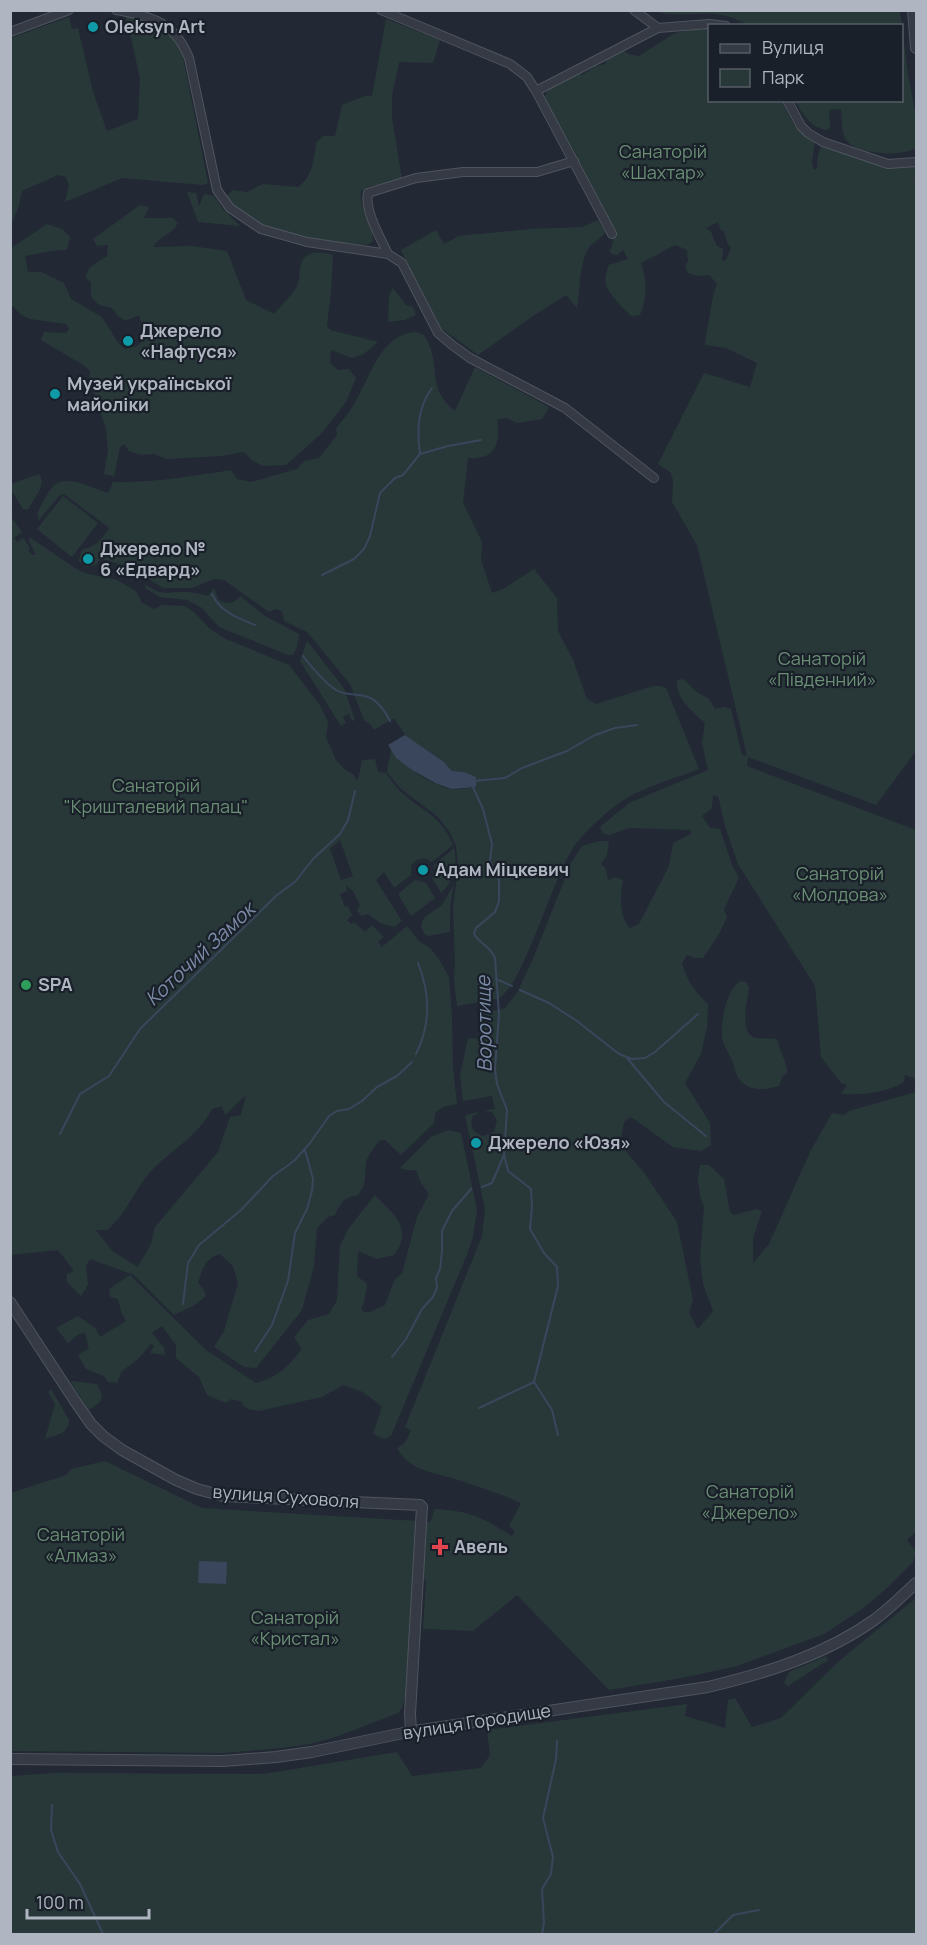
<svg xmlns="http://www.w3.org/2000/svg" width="927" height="1945" font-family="Manrope,sans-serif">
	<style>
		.green { fill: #283839; fill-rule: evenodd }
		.water { fill: #39465b }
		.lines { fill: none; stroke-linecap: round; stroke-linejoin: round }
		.stream { stroke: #39465b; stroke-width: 2 }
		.minor-casing { stroke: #4f555f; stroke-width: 10 }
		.tertiary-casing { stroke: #4f555f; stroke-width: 12 }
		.minor { stroke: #353a44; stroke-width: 8 }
		.tertiary { stroke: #353a44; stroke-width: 10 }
		.culture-dot { fill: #0f9aa8; stroke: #1a2029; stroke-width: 2 }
		.leisure-dot { fill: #2e9e5b; stroke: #1a2029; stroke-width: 2 }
		.health-dot { fill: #e0444e; stroke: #1a2029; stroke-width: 2 }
		.labels { text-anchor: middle; stroke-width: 4.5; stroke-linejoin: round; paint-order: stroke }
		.poi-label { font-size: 18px; font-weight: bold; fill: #afb5c1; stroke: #1a2029; text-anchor: start }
		.park-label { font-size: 18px; fill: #6a8f74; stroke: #1a2029 }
		.street-label { font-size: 18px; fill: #afb5c1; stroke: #1a2029 }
		.water-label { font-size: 20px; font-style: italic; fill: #7b8ba7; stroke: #1a2029 }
	</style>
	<rect width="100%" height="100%" fill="#222834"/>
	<path class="green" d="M 653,11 L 900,11 L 908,74 L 916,117 L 916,148 C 902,157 853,155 845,138 C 841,130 842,118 841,109 L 829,110 L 830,126 L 828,130 C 811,129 803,114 795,101 L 902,100 L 902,26 L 747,25 C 712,3 687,21 653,11 Z
		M 126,16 C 151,21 165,27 181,47 L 208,183 L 203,185 L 122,178 L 65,202 L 69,186 L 66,177 L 58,175 L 22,191 L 18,209 L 11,224 L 11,38 L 69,17 L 72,29 L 78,28 L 93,92 L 107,131 L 138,119 L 140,79 L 131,37 L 126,25 Z
		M 386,19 L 440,40 L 433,63 L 399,62 L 392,96 L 392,118 L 402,179 L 371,186 L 361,191 C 358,209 374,224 373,241 L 369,244 L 364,245 C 317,240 257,238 226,197 L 233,190 L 247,192 L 263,184 L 299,187 C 313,174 314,161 316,143 L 323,136 L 335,136 L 342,105 L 365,96 L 372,96 Z
		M 696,29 L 709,29 L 710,100 L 781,101 L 795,126 L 815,141 L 812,163 L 814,170 L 817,168 L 818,155 L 821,146 L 882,166 L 916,163 L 916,175 L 914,178 L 916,179 L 916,751 L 876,805 L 748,757 L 747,766 L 916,830 L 916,1079 L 905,1075 L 904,1082 C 885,1093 863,1095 841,1094 L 847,1085 L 841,1083 L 821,1057 L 815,986 L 738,864 L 725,826 L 718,796 L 713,795 L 712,808 L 702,816 L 710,828 L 720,829 L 732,865 L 739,878 L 724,909 L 727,917 L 719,934 L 703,958 L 695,958 L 687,955 L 682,963 C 687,981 695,992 708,1004 L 707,1027 L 701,1054 L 685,1083 L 710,1123 L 711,1145 L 701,1151 L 673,1147 L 631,1117 L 624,1122 L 620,1144 L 645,1174 L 677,1222 L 693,1300 L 689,1313 L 698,1329 L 713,1311 L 703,1284 L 700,1260 L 704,1207 L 700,1195 L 698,1179 L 700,1165 L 709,1165 L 724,1179 L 730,1212 L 734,1215 L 756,1209 L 762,1211 L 753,1238 L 753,1263 L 769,1244 L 810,1152 L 832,1113 L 844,1115 L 849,1111 L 916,1092 L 916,1531 L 907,1540 L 916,1552 L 913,1562 L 887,1588 L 862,1609 L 824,1634 L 737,1666 L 682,1678 L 609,1690 L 517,1595 L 473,1631 L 423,1629 L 426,1581 L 423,1578 L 426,1522 L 430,1522 L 435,1509 C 472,1511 482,1518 512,1536 L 515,1531 L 509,1526 L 521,1503 C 501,1494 479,1487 458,1480 C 435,1472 410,1472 397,1448 L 405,1443 L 411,1430 L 405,1427 L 482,1236 L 485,1209 L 465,1115 L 480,1112 L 473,1116 C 469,1126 473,1133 483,1136 L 494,1132 L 497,1120 L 492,1112 L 483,1111 L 495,1109 L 492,1096 L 463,1101 L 460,1075 L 468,1038 L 480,1039 L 480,1019 L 484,1013 L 505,1008 L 517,993 L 533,959 L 571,863 L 582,846 L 599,841 L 609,841 L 607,855 L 601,864 L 606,869 L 608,881 L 615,877 L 623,880 C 620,895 619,917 630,928 L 639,924 L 669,866 L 673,843 L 691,834 L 691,830 L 629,828 L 609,835 L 603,833 L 600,827 L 629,803 L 708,770 L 702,743 L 705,723 C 692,711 676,700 677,680 L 684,679 L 696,692 L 708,698 L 715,709 L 724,707 L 731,709 L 742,755 L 747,756 L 697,545 L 672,502 L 673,480 L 670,472 L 658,464 L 704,373 L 750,387 L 757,363 L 726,348 L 706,345 L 705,342 L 713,296 L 717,284 L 709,275 L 697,276 L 688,273 L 685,266 L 688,261 L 687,250 L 675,245 L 641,263 C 647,278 647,300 640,315 L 632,316 C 625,311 609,294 606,285 C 604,279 607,270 609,265 L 628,259 L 623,250 L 617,255 L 612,254 L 609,250 L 611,249 L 615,235 L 544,98 L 548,90 L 580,73 L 582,75 L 596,66 L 605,64 L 608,58 L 623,50 L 628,54 L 639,56 L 675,33 ZM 718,222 L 720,229 L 724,231 L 727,242 L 731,248 L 726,260 L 722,261 L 723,249 L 717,246 L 711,232 L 706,228 Z
		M 187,192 L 196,193 L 199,206 L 204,194 L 214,196 L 223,209 L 240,226 L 198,222 Z
		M 140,205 L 149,207 L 144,218 L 173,218 L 178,223 C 172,235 159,236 153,247 L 192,246 L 227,251 L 246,300 L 274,314 C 280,307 295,292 298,284 C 300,278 299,270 301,264 C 305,250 322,251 333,255 L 331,292 L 327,326 L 330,330 L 378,342 L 364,354 L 352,358 L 331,350 L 330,363 L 338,370 L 349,369 L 356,378 L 346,402 L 322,433 L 286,465 L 263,466 L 253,461 L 244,452 L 221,456 L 167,459 L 154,454 L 141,455 L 129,451 L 124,444 L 120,447 L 114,476 L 104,474 L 108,451 L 106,429 L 90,380 L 90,371 L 85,366 L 41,340 L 44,332 L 66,333 L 69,329 L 66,324 L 30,319 L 20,314 L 11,304 L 11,248 L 47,224 L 62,229 L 70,237 L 67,250 L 51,251 L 25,256 L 28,272 L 41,272 L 64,283 L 71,299 L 102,317 L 119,344 L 125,349 L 137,346 L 144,340 L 144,331 L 139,315 L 125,321 L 118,316 L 112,308 L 99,305 L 95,301 L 91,296 L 91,282 L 86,278 C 86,266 98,263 107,256 L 108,245 L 97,246 L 93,239 Z
		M 598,220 L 605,232 C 601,240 592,241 588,249 C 579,265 580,290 577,308 L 566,295 L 533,316 L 478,355 L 441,328 L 401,250 L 436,230 L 444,244 L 459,236 L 530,229 L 582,227 Z
		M 393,288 L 406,305 L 413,307 L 416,315 L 405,320 L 388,322 L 389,296 Z
		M 416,332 L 424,335 C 427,341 431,347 432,353 C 437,378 432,393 455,411 L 475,367 L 549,407 L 542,419 L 517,423 L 507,418 L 497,419 C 500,443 497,460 468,458 L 463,503 L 482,542 L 481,560 L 492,593 L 503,589 L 534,569 L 557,598 L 558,631 L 573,660 L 587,699 L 596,704 L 653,686 L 660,686 L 666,688 L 699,769 C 678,777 655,784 634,794 C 613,805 593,824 578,841 C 553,871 524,989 497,999 L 457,1006 L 454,980 L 455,962 L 453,908 L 458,868 L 456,846 L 449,831 L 438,817 L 401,789 L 387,772 L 391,750 C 401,765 433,786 451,789 C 459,790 468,788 476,787 L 464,772 L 452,771 L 444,762 L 405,735 L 394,718 L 374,730 L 371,725 L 364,720 L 350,684 L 307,632 L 284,621 L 282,611 L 275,609 L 269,612 L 224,580 L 214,579 L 192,588 L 163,588 L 131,568 L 106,560 L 99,560 L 96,565 L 86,567 L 79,561 L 81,551 C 83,549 87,548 90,547 C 98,544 105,535 109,528 L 64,494 L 59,496 L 39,520 L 37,513 C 42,505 48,489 56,484 C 70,475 93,489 108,493 L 113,482 C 152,483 193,476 231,470 L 237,479 L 251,482 L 297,469 L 304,461 L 319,458 L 337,435 L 336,428 C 343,420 350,412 355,402 C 371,376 380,334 416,332 Z
		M 39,474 C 47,484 35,497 30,506 L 28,509 L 23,509 L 11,490 L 11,484 Z
		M 63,496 L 98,523 L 72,557 L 37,529 Z
		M 10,515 L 22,532 L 14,538 L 17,542 L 23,538 L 30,548 L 28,550 L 32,555 L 35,555 C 35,549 28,543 29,537 L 78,570 L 85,573 L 117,580 L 136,591 L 142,603 L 154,609 L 162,605 L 184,606 L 194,612 L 210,629 L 224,638 L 289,665 L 319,704 L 328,722 L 326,737 L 336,760 L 344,769 L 354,775 L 355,779 L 358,780 L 362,760 L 375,759 L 378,772 L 386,773 C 391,779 395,787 401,792 C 423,812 440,814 453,845 L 432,862 C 424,856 416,858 411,866 L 411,875 L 394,888 L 384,872 L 376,880 L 402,921 L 395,927 L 380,923 L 368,914 L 362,916 L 357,911 L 360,905 L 353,891 L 346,885 L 347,891 L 340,894 L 345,907 L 348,906 L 352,915 L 347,920 L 351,924 L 354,922 L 365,932 L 372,925 L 384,937 L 378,942 L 382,947 L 407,926 L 420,942 L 430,948 L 439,959 L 449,977 L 452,1016 L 453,1069 L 457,1104 L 443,1107 L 435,1113 L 434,1123 L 401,1155 L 385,1140 L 379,1141 C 375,1147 368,1155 366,1162 C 364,1177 368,1182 358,1195 C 344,1197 341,1202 335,1215 L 328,1217 L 317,1228 L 314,1266 L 302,1310 L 256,1368 L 244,1367 L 214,1347 L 224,1331 L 238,1283 L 233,1266 L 220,1254 C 205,1258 202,1270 198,1283 L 203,1288 L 206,1296 L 193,1306 L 174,1315 L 134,1275 L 90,1259 L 86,1266 L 88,1285 L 81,1296 L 67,1282 L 67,1274 L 74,1271 L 58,1250 L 11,1255 ZM 340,840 L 353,876 L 341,880 L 330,849 ZM 246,1095 L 241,1115 L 230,1117 L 218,1152 L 155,1227 L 151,1244 L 138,1267 L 112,1251 L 96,1230 L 107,1230 C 127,1214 135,1188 152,1170 C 173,1149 198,1136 212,1109 L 222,1106 L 225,1115 Z
		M 146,585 C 164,597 165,591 184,592 C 192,592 200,594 208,596 L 214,588 L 218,599 C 226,605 234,604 240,596 L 265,616 L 299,634 L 297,647 L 293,655 L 288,655 L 219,627 L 202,608 L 187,600 L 160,597 L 145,588 Z
		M 307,641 L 344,688 L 355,720 L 352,721 L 349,714 L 343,717 L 346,723 L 341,726 L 300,661 Z
		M 454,848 C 458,866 454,881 441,893 L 432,878 L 435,871 L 434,865 Z
		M 415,880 L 426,883 L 435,898 L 411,916 L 398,894 Z
		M 453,886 L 450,908 L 450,932 L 428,936 L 424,933 L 421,927 L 422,921 L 426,916 L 442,905 Z
		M 740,981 L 746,982 L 749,987 C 748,1000 739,1030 753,1037 C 759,1039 770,1038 777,1039 C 779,1050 788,1063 787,1073 L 782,1077 L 779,1086 C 769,1089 756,1091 747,1086 C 737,1080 736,1073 733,1063 C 730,1054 723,1046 722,1037 C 720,1022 727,989 740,981 Z
		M 448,1130 L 461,1133 L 477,1210 L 473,1237 L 466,1257 L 391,1436 L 384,1439 L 373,1434 L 382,1407 L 363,1392 L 343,1385 L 322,1397 L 259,1411 L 248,1409 L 242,1405 L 243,1402 L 231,1399 L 226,1403 L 207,1395 L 199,1377 L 176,1358 L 176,1345 L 162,1326 L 152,1333 L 164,1347 L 165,1355 L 150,1353 L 154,1346 L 151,1344 L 138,1359 L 122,1371 L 117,1383 L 108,1382 L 104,1376 L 86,1369 L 78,1355 L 89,1348 L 85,1333 L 79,1334 L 68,1343 L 56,1328 L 78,1316 L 95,1328 L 100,1337 L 126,1321 L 121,1311 L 118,1299 L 110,1297 L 109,1289 L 130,1275 L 206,1350 L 256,1383 C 279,1377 287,1367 302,1349 L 294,1337 L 308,1320 L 329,1314 L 337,1300 L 340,1246 L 348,1229 L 375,1195 C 393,1214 414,1228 394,1255 L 377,1259 L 358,1251 L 357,1276 L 367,1284 L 364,1302 L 361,1308 L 364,1312 L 370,1312 L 385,1305 L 394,1281 L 402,1273 L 417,1217 L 429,1194 L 421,1183 L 416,1170 L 407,1170 L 400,1168 L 431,1137 Z
		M 72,1381 L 97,1384 L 102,1395 L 100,1402 L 89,1410 L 71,1383 Z
		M 51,1389 L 69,1420 C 69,1434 56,1435 45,1439 L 55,1404 L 48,1392 Z
		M 105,1461 L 202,1508 L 418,1521 L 407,1691 L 402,1708 L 398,1713 L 333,1738 L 310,1744 L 281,1748 L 223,1753 L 11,1751 L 10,1493 L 60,1477 L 66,1475 L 71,1469 Z
		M 916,1598 L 916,1934 L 11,1934 L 11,1776 L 53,1773 L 264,1774 L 397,1752 L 412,1776 L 481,1768 L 490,1755 L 487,1730 L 687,1704 L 685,1716 L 725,1728 L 728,1700 L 735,1698 L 752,1727 L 781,1718 L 839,1661 Z
		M 826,1656 L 828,1660 L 788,1686 L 784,1683 L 789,1672 Z"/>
	<path class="water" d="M 405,735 L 444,762 L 452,771 L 464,772 L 476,777 L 476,787 L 452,789 L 437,784 L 412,770 L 396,758 L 388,745 Z
		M 199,1561 L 227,1562 L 226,1584 L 198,1583 Z"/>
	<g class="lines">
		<path class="stream" d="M 420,454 L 448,446 L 481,440
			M 322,575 L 354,559 L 364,549 L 370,536 L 380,493 L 395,478 L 403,475 L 420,454 C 417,431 417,408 432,388
			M 212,594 C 220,612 238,618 255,625
			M 303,656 C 309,664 327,685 336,690 C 345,696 358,693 368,697 C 377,700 386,712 390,721
			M 474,781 L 505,778 L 522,768 L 567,751 L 595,735 L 615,728 L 637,725
			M 472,785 L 483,809 L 492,844 L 490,861 L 499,880 L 499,901 L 495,912 L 476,928 L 474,934 C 480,944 491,947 495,958 L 499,1014 L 495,1069 L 497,1084 L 507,1110 L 504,1155 L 508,1171 L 531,1189 L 532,1206 L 530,1229 L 544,1253 L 557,1267 L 558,1286 L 534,1382 L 479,1408
			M 496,979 L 512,986
			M 520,990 L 549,1003 L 577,1021 L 619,1054 L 632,1059 L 645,1058 L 655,1052 L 698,1014
			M 416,1054 C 431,1024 430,993 418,963
			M 627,1058 L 664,1102 L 706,1136
			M 60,1134 L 80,1094 L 109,1076 L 140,1029 L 277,895 L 295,882 L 313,859 L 340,834 L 348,820 L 355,791
			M 482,1187 L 492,1183 L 504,1155
			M 183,1304 L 188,1263 L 199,1245 L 241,1210 L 273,1176 L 294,1161 L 310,1143 L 329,1116 L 337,1111 L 349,1109 L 362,1101 L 377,1087 L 397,1076 L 412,1062
			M 255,1351 L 272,1325 L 288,1281 L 295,1233 L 307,1209 L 312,1191 L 313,1179 L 305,1150
			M 392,1357 L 406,1339 L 422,1309 L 433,1297 L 437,1288 L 436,1278 L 440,1269 L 442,1251 L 442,1231 L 452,1211 L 471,1189
			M 534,1382 L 552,1410 L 558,1435
			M 52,1805 L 51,1830 L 58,1852 L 80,1884 L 103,1934
			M 542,1934 L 544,1923 L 542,1889 L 551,1874 L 553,1857 L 543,1818 L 556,1759 L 557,1741
			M 714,1934 L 733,1915 L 759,1910"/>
		<g class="minor-casing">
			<path id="minor" d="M 116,10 C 152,17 174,21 189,58 L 217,190 L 230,208 L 261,229 L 307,242 L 388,254 L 402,263 L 438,333 L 452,345 L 470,358 L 565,408 L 654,478
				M 381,10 L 510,64 L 527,77 L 536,91 L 612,234
				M 634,10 L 658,28 L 709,24 L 726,26
				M 10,32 L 69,10
				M 536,91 L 658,28
				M 787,100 L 801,126 L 808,133 L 823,142 L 888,164 L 916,162
				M 388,254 C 381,239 364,210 368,193 L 416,178 L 463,172 L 537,172 L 574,161"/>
		</g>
		<g class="tertiary-casing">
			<path id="tertiary" d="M 913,10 L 916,48
				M 10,1302 L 75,1401 L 91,1424 L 103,1436 L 122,1450 L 176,1480 L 197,1489 L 223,1496 L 420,1505 L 422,1507 L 410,1714 L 411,1731
				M 10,1759 L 223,1761 L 276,1757 L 312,1752 L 408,1732 L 708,1687 C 766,1673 825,1655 874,1620 C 889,1609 903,1595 916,1583"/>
		</g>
		<use href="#minor" class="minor"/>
		<use href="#tertiary" class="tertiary"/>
	</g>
	<g class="culture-dot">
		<circle cx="93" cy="27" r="6"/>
		<circle cx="128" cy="341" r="6"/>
		<circle cx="55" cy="394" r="6"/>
		<circle cx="88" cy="559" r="6"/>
		<circle cx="423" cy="870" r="6"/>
		<circle cx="476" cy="1143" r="6"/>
	</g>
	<circle class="leisure-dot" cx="26" cy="985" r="6"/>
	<path class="health-dot" d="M437 1538h6v6h6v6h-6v6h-6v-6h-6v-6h6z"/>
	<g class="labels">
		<g class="poi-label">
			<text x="105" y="33">Oleksyn Art</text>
			<text x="140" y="337">Джерело<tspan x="140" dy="21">«Нафтуся»</tspan></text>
			<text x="67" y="390">Музей української<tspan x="67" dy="21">майоліки</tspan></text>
			<text x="100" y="555">Джерело №<tspan x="100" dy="21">6 «Едвард»</tspan></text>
			<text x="435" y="876">Адам Міцкевич</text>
			<text x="38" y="991">SPA</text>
			<text x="488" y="1149">Джерело «Юзя»</text>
			<text x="454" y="1553">Авель</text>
		</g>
		<g class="park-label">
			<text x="663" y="158">Санаторій<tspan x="663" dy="21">«Шахтар»</tspan></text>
			<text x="822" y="665">Санаторій<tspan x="822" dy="21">«Південний»</tspan></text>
			<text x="156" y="792">Санаторій<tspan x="156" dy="21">"Кришталевий палац"</tspan></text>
			<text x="840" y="880">Санаторій<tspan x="840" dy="21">«Молдова»</tspan></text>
			<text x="750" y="1498">Санаторій<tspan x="750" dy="21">«Джерело»</tspan></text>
			<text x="81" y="1541">Санаторій<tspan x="81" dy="21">«Алмаз»</tspan></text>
			<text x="295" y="1624">Санаторій<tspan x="295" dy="21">«Кристал»</tspan></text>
		</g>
		<g class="street-label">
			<text transform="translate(286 1497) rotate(4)" y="6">вулиця Суховоля</text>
			<text transform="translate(477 1722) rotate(-9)" y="6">вулиця Городище</text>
		</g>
		<g class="water-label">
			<text transform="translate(200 954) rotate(-43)" y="7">Коточий Замок</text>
			<text transform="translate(484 1024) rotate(-91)" y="7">Воротище</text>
		</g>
	</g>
	<rect width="927" height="1945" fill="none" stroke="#afb5c1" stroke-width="24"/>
	<rect x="708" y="24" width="195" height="78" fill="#1a2029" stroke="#565c66" stroke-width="1.5"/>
	<rect x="720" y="44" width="30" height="9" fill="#353a44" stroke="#565c66" stroke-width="1.5"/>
	<text x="762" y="54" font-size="18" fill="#afb5c1">Вулиця</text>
	<rect x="720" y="69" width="30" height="18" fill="#283839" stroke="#565c66" stroke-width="1.5"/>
	<text x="762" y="84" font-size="18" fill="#afb5c1">Парк</text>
	<path d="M27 1909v9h122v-9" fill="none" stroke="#afb5c1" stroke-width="3"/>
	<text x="36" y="1909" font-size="18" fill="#afb5c1" stroke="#1a2029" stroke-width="4.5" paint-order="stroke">100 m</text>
</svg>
